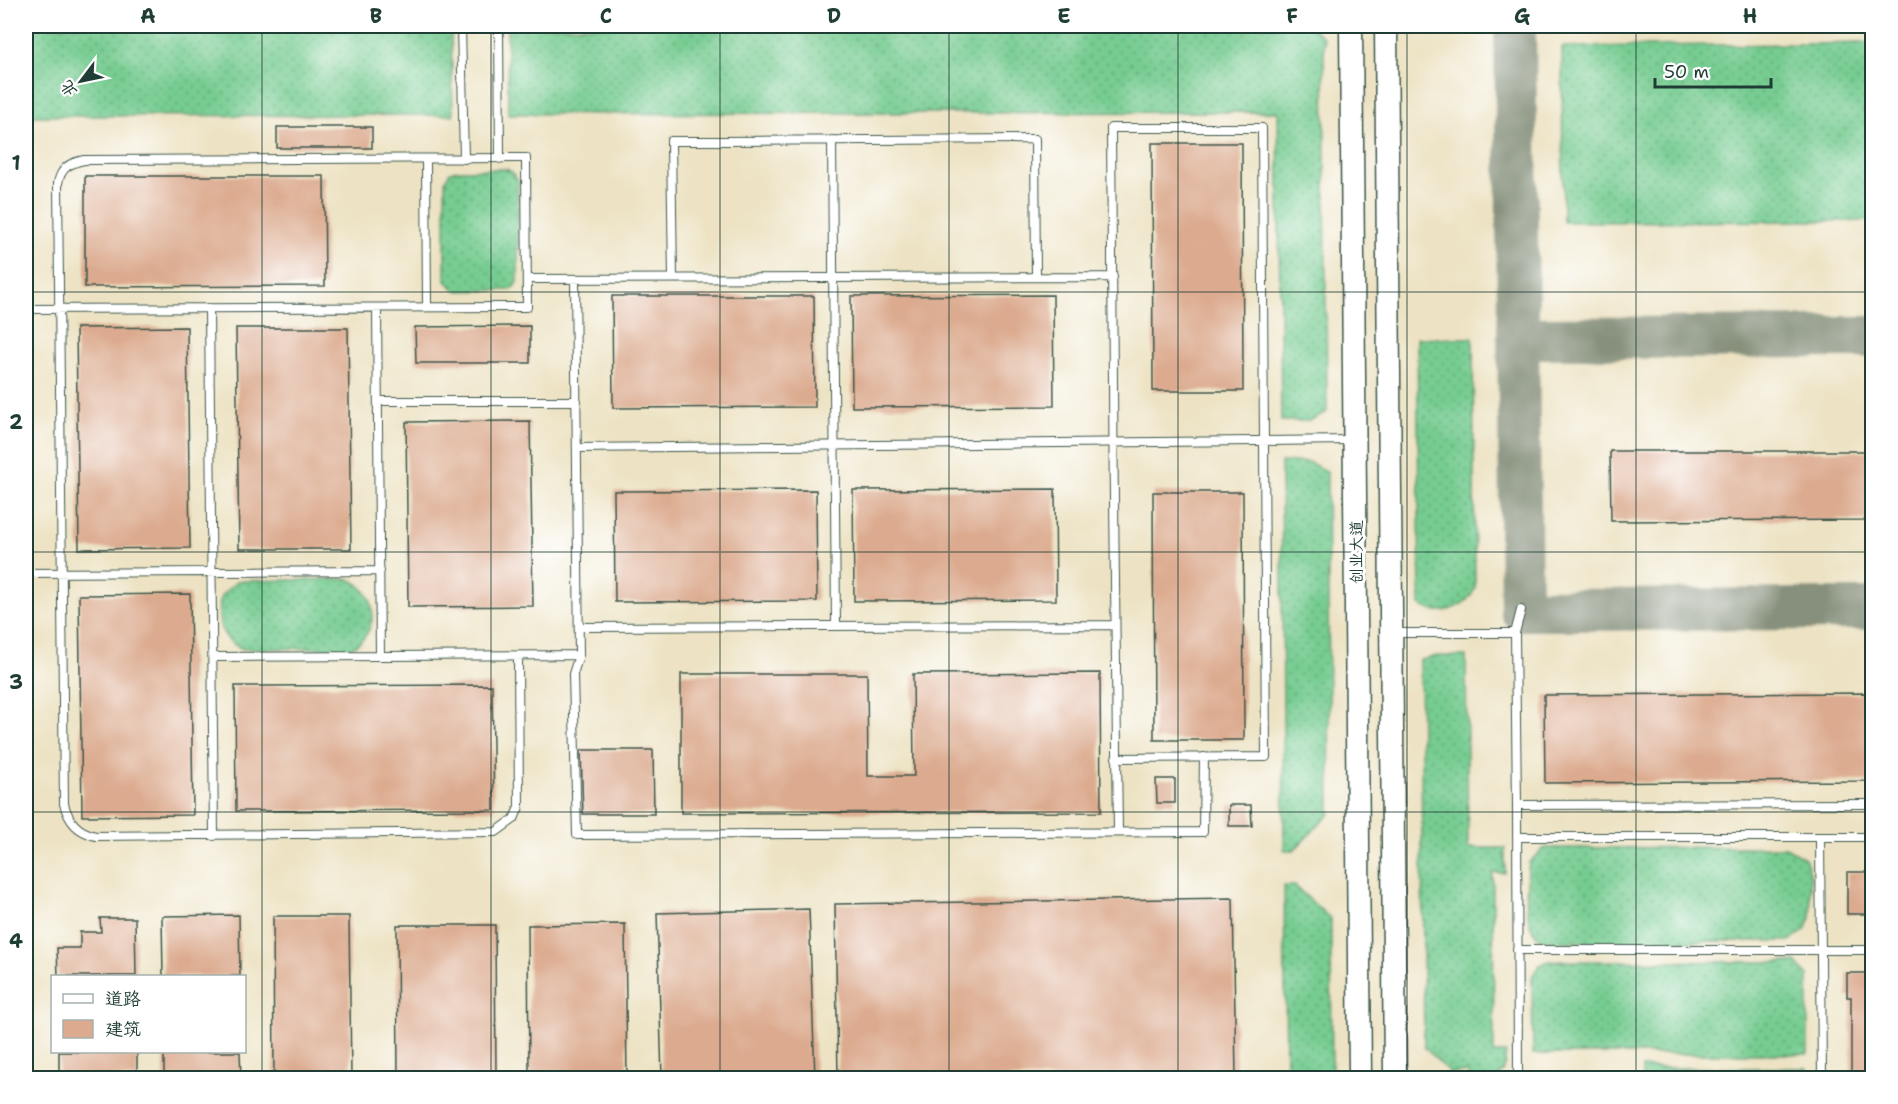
<svg xmlns="http://www.w3.org/2000/svg" width="1898" height="1104" font-family="'Shantell Sans','LXGW WenKai TC',sans-serif">
	<style>
		.grass { fill: url(#grass-dots); stroke: #4a8462; stroke-width: 1.5 }
		.lines { fill: none; stroke-linecap: round; stroke-linejoin: round }
		.taxiway { stroke: #86907c; stroke-width: 42 }
		.building { fill: #dcab8f }
		.service-casing { stroke: #3e564a; stroke-width: 10 }
		.secondary-casing { stroke: #3e564a; stroke-width: 25 }
		.service { stroke: #fff; stroke-width: 8 }
		.secondary { stroke: #fff; stroke-width: 22 }
		.grid { fill: none; stroke: #1f3d34; stroke-width: 1.5; stroke-opacity: 0.55 }
		.labels { text-anchor: middle; stroke-width: 6; stroke-linejoin: round; paint-order: stroke }
		.street-label { font-size: 16px; fill: #1f3d34; stroke: #fff }
		.neatline { fill: none; stroke: #1f3d34; stroke-width: 2 }
		.grid-label { font-size: 20px; text-anchor: middle; font-weight: bold; fill: #1f3d34 }
	</style>
	<defs>
		<pattern id="grass-dots" width="8" height="8" patternUnits="userSpaceOnUse" patternTransform="scale(1.5)"><rect width="8" height="8" fill="#76cc91"/><path d="M2 2h.1M6 6h.1" fill="none" stroke="#60a777" stroke-width="1.8" stroke-linecap="round"/></pattern>
	</defs>
	<rect width="100%" height="100%" fill="#fff"/>
	<filter id="ink" filterUnits="userSpaceOnUse"><feTurbulence type="fractalNoise" baseFrequency=".0167" numOctaves="2"/><feDisplacementMap in="SourceGraphic" scale="12" xChannelSelector="R" yChannelSelector="G"/><feConvolveMatrix kernelMatrix="1 2 1 2 8 2 1 2 1" color-interpolation-filters="sRGB"/></filter>
	<filter id="wash" filterUnits="userSpaceOnUse"><feTurbulence type="fractalNoise" baseFrequency=".008" numOctaves="4" result="noise"/><feDisplacementMap in="SourceGraphic" scale="24" xChannelSelector="R" yChannelSelector="G"/><feGaussianBlur stdDeviation="1.35" result="paint"/><feColorMatrix in="noise" values="0 0 0 0 0 0 0 0 0 0 0 0 0 0 0 0 0 1.4 0 .05"/><feComposite in="paint" operator="in"/></filter>
	<g filter="url(#wash)">
		<rect width="100%" height="100%" fill="#ede3c4"/>
		<path class="grass" d="M 42,26 L 451,26 L 453,115 L 26,116 L 26,41 Z
			M 507,26 L 1310,26 L 1324,38 L 1327,412 L 1309,421 L 1281,421 L 1278,112 L 508,114 Z
			M 1872,43 L 1872,221 L 1563,222 L 1562,47 Z
			M 506,169 L 512,172 L 518,181 L 518,282 L 511,290 L 456,291 L 445,280 L 445,181 L 450,172 L 457,170 Z
			M 1417,338 L 1473,338 L 1475,589 C 1465,609 1439,618 1420,605 Z
			M 1281,462 L 1308,462 L 1327,471 L 1330,814 L 1294,850 L 1284,850 Z
			M 349,579 C 380,592 380,633 351,648 L 243,649 C 220,640 216,619 221,596 L 237,581 Z
			M 1437,656 L 1466,656 L 1468,848 L 1505,848 L 1505,873 L 1493,873 L 1494,1053 L 1506,1053 L 1504,1070 L 1497,1078 L 1469,1078 L 1469,1073 L 1450,1073 L 1424,1047 L 1420,660 Z
			M 1786,847 L 1805,858 L 1810,872 L 1811,918 L 1805,930 L 1791,941 L 1549,942 C 1520,938 1526,885 1529,862 L 1544,848 Z
			M 1284,886 L 1295,886 L 1331,919 L 1332,1078 L 1286,1078 Z
			M 1549,961 L 1796,962 L 1808,976 L 1808,1054 L 1533,1054 L 1532,977 L 1539,965 Z
			M 1642,1068 L 1808,1068 L 1808,1078 L 1642,1078 Z"/>
		<g class="lines">
			<path class="taxiway" d="M 1515,26 L 1521,610 L 1872,609
				M 1518,338 L 1872,337"/>
		</g>
		<g id="blocks">
			<path class="building" d="M 277,127 L 372,127 L 372,148 L 277,148 Z
				M 1152,143 L 1242,143 L 1243,391 L 1153,391 Z
				M 85,176 L 324,176 L 325,286 L 85,287 Z
				M 1053,295 L 1054,406 L 852,407 L 851,296 Z
				M 612,296 L 814,296 L 815,407 L 613,408 Z
				M 530,326 L 530,363 L 416,363 L 415,327 Z
				M 187,327 L 190,548 L 79,549 L 76,328 Z
				M 236,328 L 348,328 L 351,549 L 239,549 Z
				M 530,421 L 533,606 L 408,607 L 406,422 Z
				M 1610,451 L 1872,451 L 1872,520 L 1611,521 Z
				M 1055,489 L 1056,600 L 854,601 L 853,490 Z
				M 816,490 L 817,601 L 615,602 L 614,491 Z
				M 1153,492 L 1243,492 L 1244,740 L 1154,740 Z
				M 190,594 L 193,815 L 82,816 L 79,595 Z
				M 1100,673 L 1101,812 L 681,813 L 681,674 L 867,674 L 868,776 L 914,776 L 913,674 Z
				M 492,685 L 494,810 L 236,811 L 235,686 Z
				M 1872,693 L 1872,781 L 1545,783 L 1544,695 Z
				M 581,750 L 653,750 L 654,814 L 583,814 Z
				M 1156,779 L 1175,779 L 1175,803 L 1157,803 Z
				M 1229,805 L 1251,805 L 1252,826 L 1229,826 Z
				M 1847,872 L 1872,872 L 1872,914 L 1847,914 Z
				M 1233,898 L 1236,1078 L 838,1078 L 835,904 Z
				M 809,909 L 815,1078 L 662,1078 L 657,913 Z
				M 239,915 L 240,976 L 163,976 L 162,916 Z
				M 273,916 L 349,916 L 351,1078 L 274,1078 Z
				M 100,918 L 135,918 L 136,976 L 58,976 L 57,948 L 80,948 L 80,932 L 101,932 Z
				M 625,924 L 627,1078 L 529,1078 L 528,925 Z
				M 397,925 L 495,925 L 496,1078 L 398,1078 Z
				M 1847,973 L 1872,973 L 1872,1078 L 1851,1078 L 1851,997 L 1847,997 Z
				M 59,1052 L 137,1052 L 137,1078 L 59,1078 Z
				M 164,1052 L 240,1052 L 241,1078 L 164,1078 Z"/>
		</g>
	</g>
	<g filter="url(#ink)">
		<use href="#blocks" fill-opacity="0" stroke="#3e564a" stroke-width="1.5"/>
		<g class="lines">
			<g class="service-casing">
				<path id="service" d="M 461,26 L 464,159
					M 499,26 L 500,159
					M 832,140 L 836,626
					M 426,159 L 427,307
					M 673,278 L 671,141 L 719,141 L 1035,139 L 1036,277
					M 527,279 L 1113,277
					M 209,308 L 214,836
					M 377,308 L 380,656
					M 26,309 C 193,308 360,307 527,307 L 526,158 L 84,160 C 69,163 61,168 58,183 L 64,804 C 69,822 78,832 96,836 L 496,832 L 514,819 L 519,807 L 518,656
					M 378,401 L 577,401
					M 577,448 L 1354,440
					M 26,573 L 380,571
					M 579,627 L 1115,625
					M 1392,633 L 1515,633 L 1521,610
					M 1515,633 L 1517,805 L 1872,804
					M 579,655 L 573,674 L 577,835 L 1203,832 L 1204,757
					M 213,657 L 579,655 L 575,279
					M 1116,758 L 1266,757 L 1262,128 L 1111,128 C 1113,363 1114,597 1118,832
					M 1517,805 L 1518,1078
					M 1517,837 L 1872,837
					M 1820,837 L 1822,1078
					M 1517,950 L 1872,950"/>
			</g>
			<g class="secondary-casing">
				<path id="secondary" d="M 1351,26 L 1360,1078
					M 1386,26 L 1395,1078"/>
			</g>
			<use href="#service" class="service"/>
			<use href="#secondary" class="secondary"/>
		</g>
	</g>
	<path class="grid" d="M 262,26 L 262,1078M 491,26 L 491,1078M 720,26 L 720,1078M 949,26 L 949,1078M 1178,26 L 1178,1078M 1407,26 L 1407,1078M 1636,26 L 1636,1078M 26,292 L 1872,292M 26,552 L 1872,552M 26,812 L 1872,812"/>
	<g class="labels">
		<g class="street-label">
			<text transform="translate(1356 552) rotate(-90)" y="6">创业大道</text>
		</g>
	</g>
	<rect width="1898" height="1104" fill="none" stroke="#fff" stroke-width="66"/>
	<rect x="51" y="975" width="195" height="78" fill="#ffffff" stroke="#a5b1ae" stroke-width="1.5"/>
	<rect x="63" y="994" width="30" height="9" fill="#ffffff" stroke="#a5b1ae" stroke-width="1.5"/>
	<text x="105" y="1005" font-size="18" fill="#1f3d34">道路</text>
	<rect x="63" y="1020" width="30" height="18" fill="#dcab8f" stroke="#a5b1ae" stroke-width="1.5"/>
	<text x="105" y="1035" font-size="18" fill="#1f3d34">建筑</text>
	<g transform="translate(81 81) rotate(238)" stroke="#ffffff" stroke-width="4.5" paint-order="stroke">
	<path d="M0-4.5L10 22L0 15L-10 22Z" fill="#1f3d34"/>
	<text y="-9" font-size="16" font-weight="bold" text-anchor="middle" fill="#1f3d34">北</text>
	</g>
	<path d="M1655 78v9h116v-9" fill="none" stroke="#1f3d34" stroke-width="3"/>
	<text x="1664" y="78" font-size="18" fill="#1f3d34" stroke="#ffffff" stroke-width="4.5" paint-order="stroke">50 m</text>
	<rect x="33" y="33" width="1832" height="1038" class="neatline"/>
	<g class="grid-label">
		<text x="148" y="23">A</text>
		<text x="376" y="23">B</text>
		<text x="606" y="23">C</text>
		<text x="834" y="23">D</text>
		<text x="1064" y="23">E</text>
		<text x="1292" y="23">F</text>
		<text x="1522" y="23">G</text>
		<text x="1750" y="23">H</text>
		<text x="16" y="170">1</text>
		<text x="16" y="429">2</text>
		<text x="16" y="689">3</text>
		<text x="16" y="948">4</text>
	</g>
</svg>
